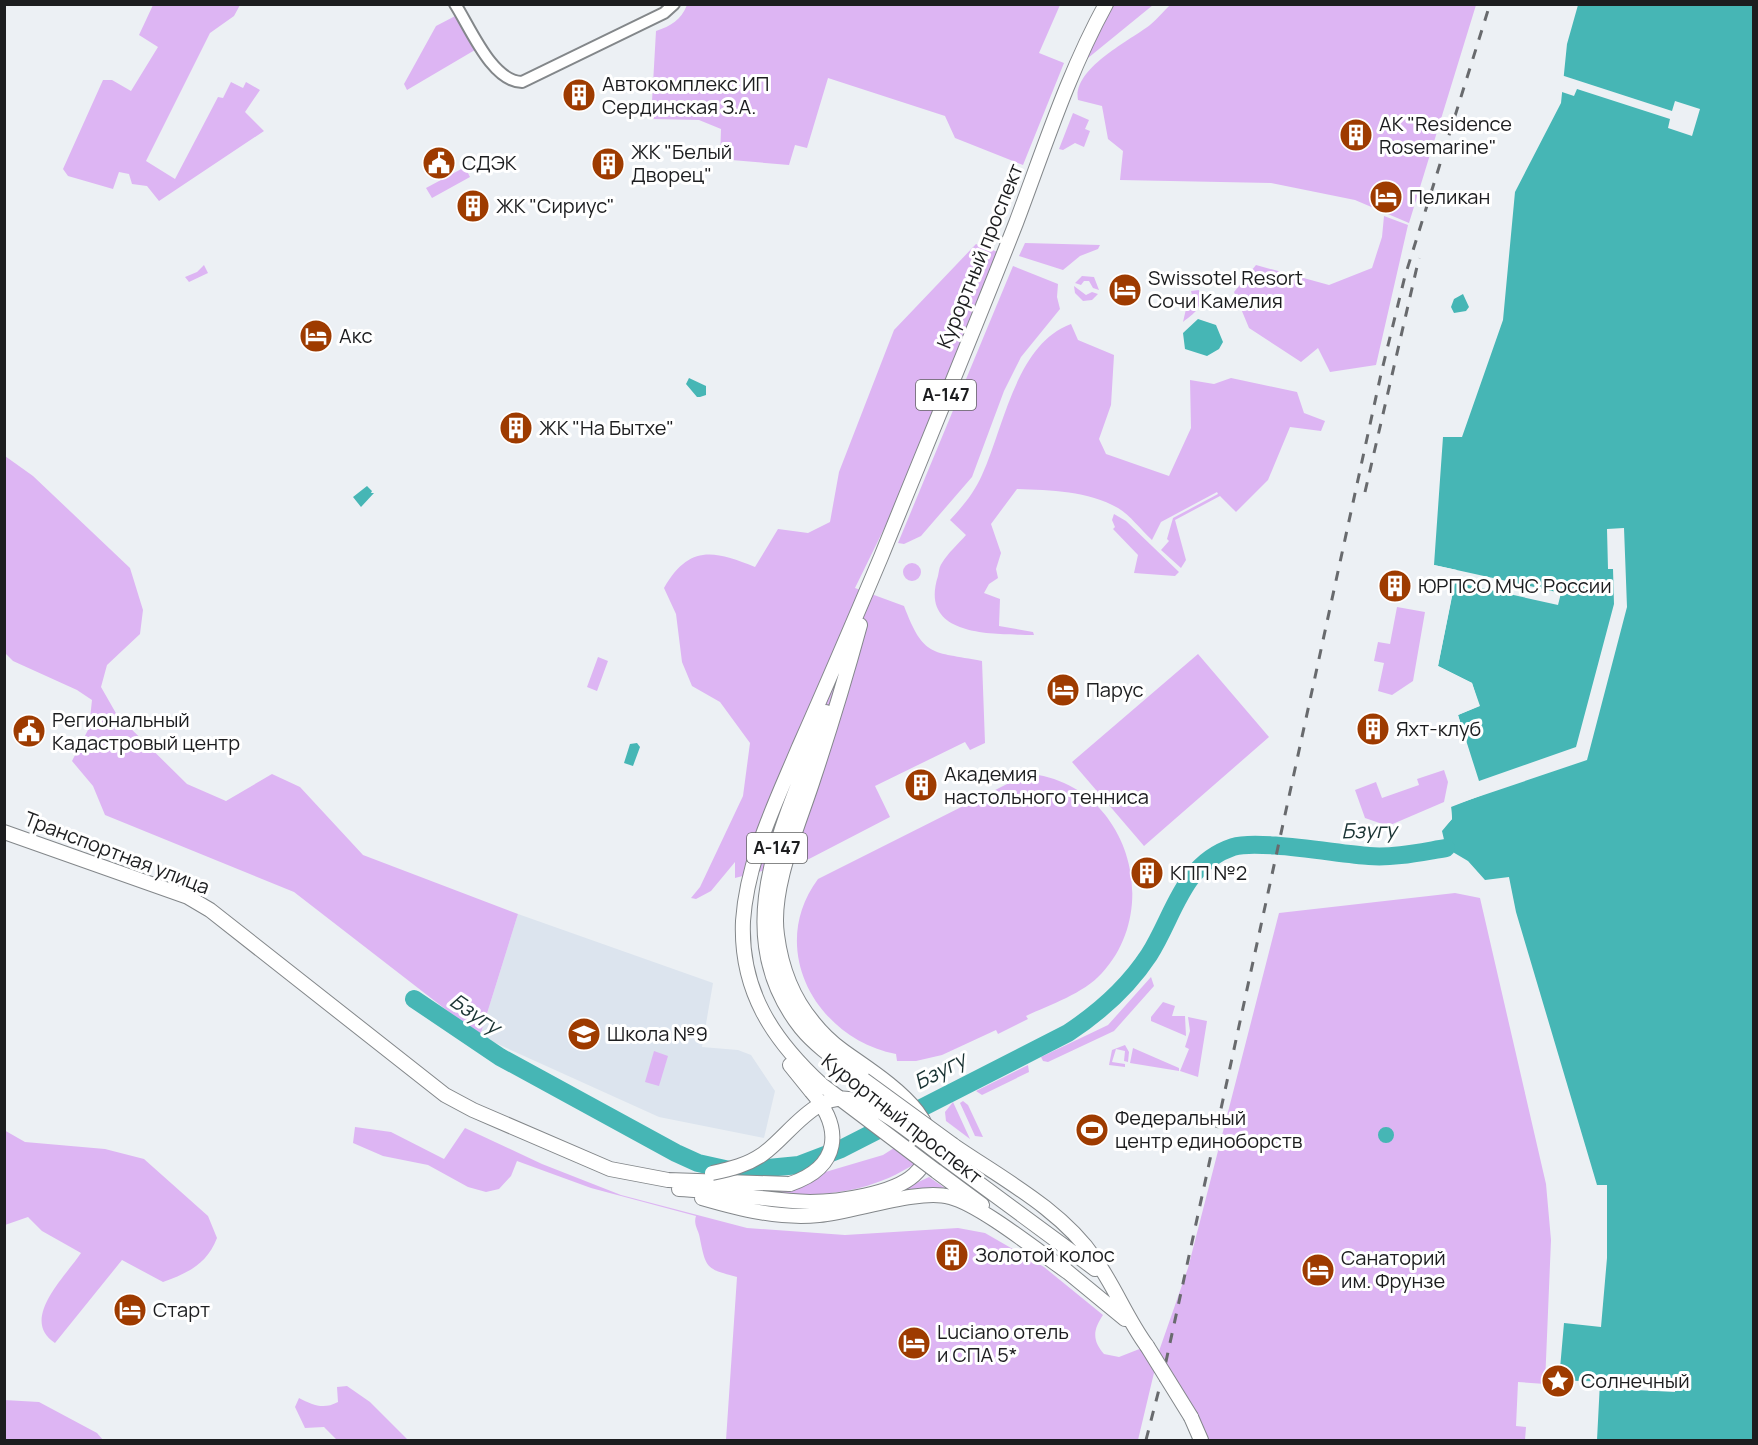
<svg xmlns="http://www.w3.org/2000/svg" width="1758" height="1445" font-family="Manrope,sans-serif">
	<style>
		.built { fill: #dce4ee }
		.green { fill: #ddb5f3 }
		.water { fill: #46b6b5 }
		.pier { fill: #ecf0f4 }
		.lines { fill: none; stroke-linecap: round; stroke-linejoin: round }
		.river { stroke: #46b6b5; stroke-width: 18 }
		.minor-casing { stroke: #83878a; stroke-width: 14 }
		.major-casing { stroke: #83878a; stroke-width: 16 }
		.minor { stroke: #fff; stroke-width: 10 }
		.major { stroke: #fff; stroke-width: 14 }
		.rail { stroke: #686a6d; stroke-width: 3; stroke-dasharray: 10 10; stroke-linecap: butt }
		.major-bridge-casing { stroke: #83878a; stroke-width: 16; stroke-linecap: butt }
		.major-bridge { stroke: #fff; stroke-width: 14 }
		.labels { text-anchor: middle; stroke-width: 6; stroke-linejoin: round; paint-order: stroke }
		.shield { fill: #fff; stroke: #606162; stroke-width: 1.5 }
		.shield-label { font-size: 18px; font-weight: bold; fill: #1c1d1f }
		.poi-label { font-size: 20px; fill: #1c1d1f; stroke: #fff; text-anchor: start }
		.street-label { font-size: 20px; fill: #1c1d1f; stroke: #fff }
		.water-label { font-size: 21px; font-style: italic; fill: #1a3333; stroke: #fff }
	</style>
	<rect width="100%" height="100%" fill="#ecf0f4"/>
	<path class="built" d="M 518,914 L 713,983 L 702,1047 L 738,1050 L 751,1055 L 775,1091 L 764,1138 L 659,1117 L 480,1036 Z"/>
	<path class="green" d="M 153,5 L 240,5 L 234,16 L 210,33 L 146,161 L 175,179 L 218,97 L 223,98 L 231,82 L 243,88 L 246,82 L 260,90 L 245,112 L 264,131 L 159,201 L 147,186 L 132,184 L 129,174 L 119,172 L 113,189 L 68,176 L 63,169 L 103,80 L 112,80 L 131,91 L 158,47 L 139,35 Z
		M 687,5 L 1060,5 L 1039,53 L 1064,63 L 1023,165 L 955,138 L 945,116 L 828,78 L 807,148 L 795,145 L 789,165 L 720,159 L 721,129 L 699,120 L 651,119 L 656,31 C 671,26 681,20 687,5 Z
		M 1112,5 L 1153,5 L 1077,67 Z
		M 1170,5 L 1476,5 L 1409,223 L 1355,200 L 1271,183 L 1120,180 L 1123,151 L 1108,139 L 1102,106 L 1078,100 C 1072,69 1129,41 1150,25 C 1157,19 1164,11 1170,5 Z
		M 461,13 L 480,47 L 407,90 L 404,84 L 436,26 Z
		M 1073,113 L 1089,120 L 1085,129 L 1090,131 L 1084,147 L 1075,143 L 1063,150 L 1059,149 Z
		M 465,167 L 470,177 L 432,198 L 426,188 Z
		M 1384,216 L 1408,225 L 1376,365 L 1330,372 L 1318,348 L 1301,362 L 1249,328 L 1234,292 L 1256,265 L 1329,285 L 1372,268 L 1382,237 Z
		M 1025,243 L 1100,245 L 1098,249 L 1080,256 L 1063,270 L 1019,256 Z
		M 976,244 L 998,252 L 901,494 L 855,588 L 904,606 C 924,658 931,651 982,661 L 985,743 L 970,750 L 965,742 L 875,786 L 890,817 L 809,859 L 735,878 L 735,862 L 711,891 L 696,899 L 691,898 L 700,887 L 743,796 L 750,743 L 720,702 L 692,686 L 682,662 L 676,614 L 664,588 C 689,545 713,550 755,567 L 778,529 L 808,533 L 830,522 L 839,472 L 894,330 Z
		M 204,265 L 208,273 L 189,282 L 185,277 L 197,272 Z
		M 1013,266 L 1058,284 L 1057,297 L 1060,309 L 1021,357 L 1004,391 L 972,477 L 921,536 L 904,544 L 898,543 Z
		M 1082,276 L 1094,277 L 1099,290 L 1093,288 L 1089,281 L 1084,281 L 1081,285 L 1075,283 Z
		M 1074,286 L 1086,295 L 1092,292 L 1098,294 L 1092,300 L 1083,301 L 1075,293 Z
		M 1199,290 C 1201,308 1200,309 1183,322 L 1186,309 L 1193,299 L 1191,291 Z
		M 1071,324 L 1078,340 L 1114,355 L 1111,405 L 1099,439 L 1106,454 L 1169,476 L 1191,428 L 1190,380 L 1214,384 L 1231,378 L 1297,392 L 1304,413 L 1325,421 L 1321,431 L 1290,427 L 1268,480 L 1236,512 L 1220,496 L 1175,520 L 1186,560 L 1181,568 L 1161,550 L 1169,541 L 1167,539 L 1173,518 L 1218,494 L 1217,492 L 1161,522 L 1152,540 C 1141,530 1130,515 1118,508 C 1088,491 1051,490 1017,489 L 991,524 L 1001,553 L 996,569 L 998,578 L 989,584 L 984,593 L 1000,599 L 999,626 L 1033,632 L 1034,635 C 994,634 918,638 938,576 C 939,572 939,567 942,563 C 948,553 958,544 966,535 L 950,520 C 963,506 974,493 982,475 C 1004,427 1016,344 1071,324 Z
		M 5,456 L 33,476 L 130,568 L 143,610 L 140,634 L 107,665 L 101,687 L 117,715 L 187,784 L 226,801 L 272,774 L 300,787 L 363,855 L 518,914 L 480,1036 L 294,892 L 105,815 L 93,786 L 72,761 L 89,728 L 92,700 L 77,690 L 13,661 L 5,653 Z
		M 1114,514 L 1126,521 L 1179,572 L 1175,576 L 1134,573 L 1138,555 L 1113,529 L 1115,527 L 1112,520 Z
		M903 572a9 9 0 1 1 18 0a9 9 0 1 1-18 0Z
		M 1397,607 L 1425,612 L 1413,681 L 1392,695 L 1378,691 L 1384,663 L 1374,661 L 1378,642 L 1390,644 Z
		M 1198,654 L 1269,737 L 1144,846 L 1072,762 Z
		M 598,657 L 608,661 L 597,691 L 587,687 Z
		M 1444,770 L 1448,782 L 1444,802 L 1388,826 L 1365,818 L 1355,790 L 1376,782 L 1382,798 L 1419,785 L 1417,779 Z
		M 1038,775 C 1129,791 1162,908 1102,973 C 1083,994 1051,1004 1026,1016 L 1028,1019 L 998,1034 L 996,1030 L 942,1055 L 916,1061 L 897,1061 L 896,1054 C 817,1039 766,949 818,879 L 1019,778 Z
		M 1455,893 L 1480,898 L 1546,1184 L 1551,1240 L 1545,1384 L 1518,1382 L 1516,1426 L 1526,1427 L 1525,1440 L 1207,1440 L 1191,1403 L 1169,1376 L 1158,1356 L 1138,1440 L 726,1440 L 737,1277 C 707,1269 706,1269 700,1239 C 699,1230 693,1225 696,1216 L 591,1188 L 517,1161 L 511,1176 L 499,1189 L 486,1192 L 468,1187 L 428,1165 L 383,1156 L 353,1143 L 355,1127 L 391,1132 L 444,1159 L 465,1128 L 542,1164 L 621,1195 L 747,1228 L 845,1235 L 958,1228 L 985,1233 L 1044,1267 L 1103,1315 C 1093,1330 1092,1340 1104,1354 L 1119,1357 L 1142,1348 L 1158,1354 L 1188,1268 L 1279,913 Z
		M 1151,977 L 1154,986 L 1114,1031 L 1048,1062 L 1043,1061 L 1041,1057 L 1108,1025 Z
		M 1163,1002 L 1175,1006 L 1172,1016 L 1185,1016 L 1186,1036 L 1151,1021 L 1151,1017 Z
		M 1188,1017 L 1207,1021 L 1198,1077 L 1180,1071 L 1189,1049 L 1185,1047 L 1190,1031 Z
		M 1125,1045 L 1129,1052 L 1128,1062 L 1124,1061 L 1125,1051 L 1116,1049 L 1112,1062 L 1125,1064 L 1125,1067 L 1109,1065 L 1112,1050 Z
		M 1133,1048 L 1179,1068 L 1179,1071 L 1130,1063 Z
		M 654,1051 L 668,1056 L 659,1086 L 645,1082 Z
		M 1028,1065 L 1029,1072 L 982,1095 L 976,1091 Z
		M 963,1101 L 968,1105 L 983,1137 L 975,1136 L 960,1103 Z
		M 953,1102 L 970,1139 L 946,1121 L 945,1112 Z
		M 4,1130 L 25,1142 L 105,1149 L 144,1159 L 208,1216 L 217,1238 C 207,1264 188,1273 163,1282 L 122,1260 L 55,1343 C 19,1320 65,1277 81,1253 L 42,1231 L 28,1217 L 5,1225 Z
		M 894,1148 L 916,1163 C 870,1193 821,1198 767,1193 L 791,1190 L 822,1173 L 883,1155 Z
		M 929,1177 L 952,1193 L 889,1196 Z
		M 347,1386 L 370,1402 L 408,1440 L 337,1440 L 324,1427 L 305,1428 L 295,1407 L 299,1398 C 313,1405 323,1410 338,1402 L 337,1387 Z
		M 4,1400 L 39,1402 L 97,1433 L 103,1440 L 5,1440 Z"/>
	<path class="water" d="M 1578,5 L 1753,5 L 1753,1440 L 1597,1440 L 1600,1382 L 1559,1380 L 1564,1323 L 1601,1327 L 1607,1258 L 1607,1185 L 1597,1185 L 1516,912 L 1509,877 L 1485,880 L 1468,861 L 1446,848 L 1442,831 L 1452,819 L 1451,807 L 1482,795 L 1458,715 L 1479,706 L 1472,683 L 1438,666 L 1457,570 L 1434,565 L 1443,437 L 1462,437 L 1503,320 L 1515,192 L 1561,103 L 1567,44 Z
		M 1463,294 L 1469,307 L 1466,311 L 1454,313 L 1451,307 L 1454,299 Z
		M 1198,319 L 1216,325 L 1223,342 L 1219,349 L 1207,356 L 1185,349 L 1183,333 Z
		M 689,378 L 706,386 L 706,395 L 700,397 L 697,397 L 686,384 Z
		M 367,486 L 372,491 L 371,493 L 374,493 L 361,507 L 353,497 Z
		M 637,743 L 640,747 L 633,766 L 624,763 L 630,744 Z
		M1378 1135a8 8 0 1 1 16 0a8 8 0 1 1-16 0Z"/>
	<path class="pier" d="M 1561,75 L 1672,111 L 1675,101 L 1700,109 L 1692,136 L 1668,128 L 1670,119 L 1577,89 L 1574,96 L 1559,91 Z
		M 1624,528 L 1627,607 L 1587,760 L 1451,806 L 1452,819 L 1439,832 L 1449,818 L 1449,804 L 1479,793 L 1455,715 L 1476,705 L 1470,685 L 1435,667 L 1453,572 L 1434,568 L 1434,565 L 1561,593 L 1558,605 L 1455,582 L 1438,666 L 1472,683 L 1480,706 L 1458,715 L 1479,781 L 1576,747 L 1614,604 L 1613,569 L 1608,569 L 1607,529 Z
		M 1641,1379 L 1676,1380 L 1675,1392 L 1597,1388 L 1597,1385 L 1582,1384 L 1582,1381 L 1640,1384 Z"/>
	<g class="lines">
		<path class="river" d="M 414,999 L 500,1057 L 676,1153 L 698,1163 L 734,1171 L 799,1165 L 841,1149 L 1068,1033 C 1100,1012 1128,987 1149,955 C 1175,914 1182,864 1233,847 C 1258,839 1338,854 1369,856 C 1394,858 1421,852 1446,848"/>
		<g class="minor-casing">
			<path id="minor" d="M 455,4 C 470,27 492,82 522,82 L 664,13 L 674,4"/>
		</g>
		<g class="major-casing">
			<path id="major" d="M 826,712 C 790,814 722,928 801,1028 C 818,1049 843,1064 864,1080
				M 4,832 L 188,897 L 210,910 L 445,1095 L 473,1110 L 610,1169 L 668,1180 L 790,1184
				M 790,1065 L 811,1091
				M 822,1085 C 773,1040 740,991 743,921 C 747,860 776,802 799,747 C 827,684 854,621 881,557 C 926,446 972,335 1016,223 C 1044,149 1068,73 1106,4
				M 953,1145 C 1001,1178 1062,1210 1095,1259 C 1115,1287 1127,1319 1147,1346
				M 946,1159 L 1095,1269
				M 936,1171 L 982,1205
				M 679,1189 C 723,1191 766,1201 810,1202 C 839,1202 893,1194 914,1175 C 967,1126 874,1074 842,1050 C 831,1042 821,1032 813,1022 C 792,997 781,966 777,935 C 770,887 800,822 814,777 C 831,726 846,676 860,625
				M 702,1198 C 740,1209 779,1219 819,1215 C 854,1212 919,1188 950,1197 C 981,1205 1040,1253 1069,1273
				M 1063,1268 L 1125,1319
				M 1191,1417 L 1201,1440"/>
		</g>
		<use href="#minor" class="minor"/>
		<use href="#major" class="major"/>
		<path class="rail" d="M 1365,492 L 1419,258
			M 1146,1440 L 1165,1366 L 1381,374 L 1405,276 L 1490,4"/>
		<g class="major-bridge-casing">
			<path id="major-bridge" d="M 864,1080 L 953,1145
				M 822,1085 L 936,1171
				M 712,1173 C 731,1169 747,1165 763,1154 C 791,1134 817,1087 858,1101 C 890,1113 918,1139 946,1159
				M 790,1184 C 840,1167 844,1129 811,1091
				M 1147,1346 L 1191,1417"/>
		</g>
		<use href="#major-bridge" class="major-bridge"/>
	</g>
	<defs>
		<g id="building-disc" transform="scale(1.725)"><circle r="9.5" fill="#9e3b00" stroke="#fff"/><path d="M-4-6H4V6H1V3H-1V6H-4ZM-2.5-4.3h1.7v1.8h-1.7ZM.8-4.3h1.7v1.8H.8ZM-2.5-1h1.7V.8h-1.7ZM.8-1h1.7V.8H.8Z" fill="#fff"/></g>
		<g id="civic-disc" transform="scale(1.725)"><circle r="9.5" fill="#9e3b00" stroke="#fff"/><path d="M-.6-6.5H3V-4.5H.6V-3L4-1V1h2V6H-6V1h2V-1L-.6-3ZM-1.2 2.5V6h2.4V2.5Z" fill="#fff"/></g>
		<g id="hotel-disc" transform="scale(1.725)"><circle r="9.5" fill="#9e3b00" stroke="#fff"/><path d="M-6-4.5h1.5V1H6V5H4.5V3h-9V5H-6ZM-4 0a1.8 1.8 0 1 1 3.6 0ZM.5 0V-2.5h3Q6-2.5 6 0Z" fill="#fff"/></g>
		<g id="school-disc" transform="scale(1.725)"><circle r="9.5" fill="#9e3b00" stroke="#fff"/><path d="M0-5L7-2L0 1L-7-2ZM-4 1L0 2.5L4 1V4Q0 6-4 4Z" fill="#fff"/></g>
		<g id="stadium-disc" transform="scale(1.725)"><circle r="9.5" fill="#9e3b00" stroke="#fff"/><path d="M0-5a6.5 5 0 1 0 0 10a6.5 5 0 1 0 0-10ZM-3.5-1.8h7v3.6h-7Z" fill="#fff"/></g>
		<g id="sight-disc" transform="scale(1.725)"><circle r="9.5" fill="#9e3b00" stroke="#fff"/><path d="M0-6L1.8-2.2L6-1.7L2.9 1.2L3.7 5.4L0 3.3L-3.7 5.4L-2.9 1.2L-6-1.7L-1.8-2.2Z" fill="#fff"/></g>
	</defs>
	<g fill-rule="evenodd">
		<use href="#building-disc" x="579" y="95"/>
		<use href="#building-disc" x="1356" y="135"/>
		<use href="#civic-disc" x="439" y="163"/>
		<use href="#building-disc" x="608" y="164"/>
		<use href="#hotel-disc" x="1386" y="197"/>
		<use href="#building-disc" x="473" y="206"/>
		<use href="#hotel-disc" x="1125" y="290"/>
		<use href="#hotel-disc" x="316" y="336"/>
		<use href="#building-disc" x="516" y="428"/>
		<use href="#building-disc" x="1395" y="586"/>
		<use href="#hotel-disc" x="1063" y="690"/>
		<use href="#building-disc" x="1373" y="729"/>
		<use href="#civic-disc" x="29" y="731"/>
		<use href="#building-disc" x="921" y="785"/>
		<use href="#building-disc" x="1147" y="873"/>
		<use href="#school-disc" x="584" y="1034"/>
		<use href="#stadium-disc" x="1092" y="1130"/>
		<use href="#building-disc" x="952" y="1255"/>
		<use href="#hotel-disc" x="1318" y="1270"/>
		<use href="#hotel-disc" x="130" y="1310"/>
		<use href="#hotel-disc" x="914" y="1343"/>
		<use href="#sight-disc" x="1558" y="1381"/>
	</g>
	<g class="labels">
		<g class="shield">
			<rect x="916" y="380" width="60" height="30" rx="4.5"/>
			<rect x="747" y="833" width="60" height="30" rx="4.5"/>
		</g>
		<g class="shield-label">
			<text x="946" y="401">А-147</text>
			<text x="777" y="854">А-147</text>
		</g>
		<g class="poi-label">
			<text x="602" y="91">Автокомплекс ИП<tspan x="602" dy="23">Сердинская З.А.</tspan></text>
			<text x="1379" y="131">АК "Residence<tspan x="1379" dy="23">Rosemarine"</tspan></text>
			<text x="631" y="159">ЖК "Белый<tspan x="631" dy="23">Дворец"</tspan></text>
			<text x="462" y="170">СДЭК</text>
			<text x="1409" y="204">Пеликан</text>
			<text x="496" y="213">ЖК "Сириус"</text>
			<text x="1148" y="285">Swissotel Resort<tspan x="1148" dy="23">Сочи Камелия</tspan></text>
			<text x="339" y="343">Акс</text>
			<text x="539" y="435">ЖК "На Бытхе"</text>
			<text x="1418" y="593">ЮРПСО МЧС России</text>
			<text x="1086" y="697">Парус</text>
			<text x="52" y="727">Региональный<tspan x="52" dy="23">Кадастровый центр</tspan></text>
			<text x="1396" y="736">Яхт-клуб</text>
			<text x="944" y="781">Академия<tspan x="944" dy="23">настольного тенниса</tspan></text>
			<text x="1170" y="880">КПП №2</text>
			<text x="607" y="1041">Школа №9</text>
			<text x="1115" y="1125">Федеральный<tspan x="1115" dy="23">центр единоборств</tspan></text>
			<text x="975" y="1262">Золотой колос</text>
			<text x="1341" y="1265">Санаторий<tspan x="1341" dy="23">им. Фрунзе</tspan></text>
			<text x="153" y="1317">Старт</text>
			<text x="937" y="1339">Luciano отель<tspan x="937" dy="23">и СПА 5*</tspan></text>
			<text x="1581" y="1388">Солнечный</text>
		</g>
		<g class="street-label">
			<text transform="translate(980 256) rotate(-68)" y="7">Курортный проспект</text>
			<text transform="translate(117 853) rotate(21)" y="7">Транспортная улица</text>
			<text transform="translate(902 1119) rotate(38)" y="7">Курортный проспект</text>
		</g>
		<g class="water-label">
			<text transform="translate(1369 831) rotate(-1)" y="7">Бзугу</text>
			<text transform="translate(475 1014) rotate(34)" y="7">Бзугу</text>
			<text transform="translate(940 1071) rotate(-28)" y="7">Бзугу</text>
		</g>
	</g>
	<rect width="1758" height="1445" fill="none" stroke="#1c1d1f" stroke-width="12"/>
</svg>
